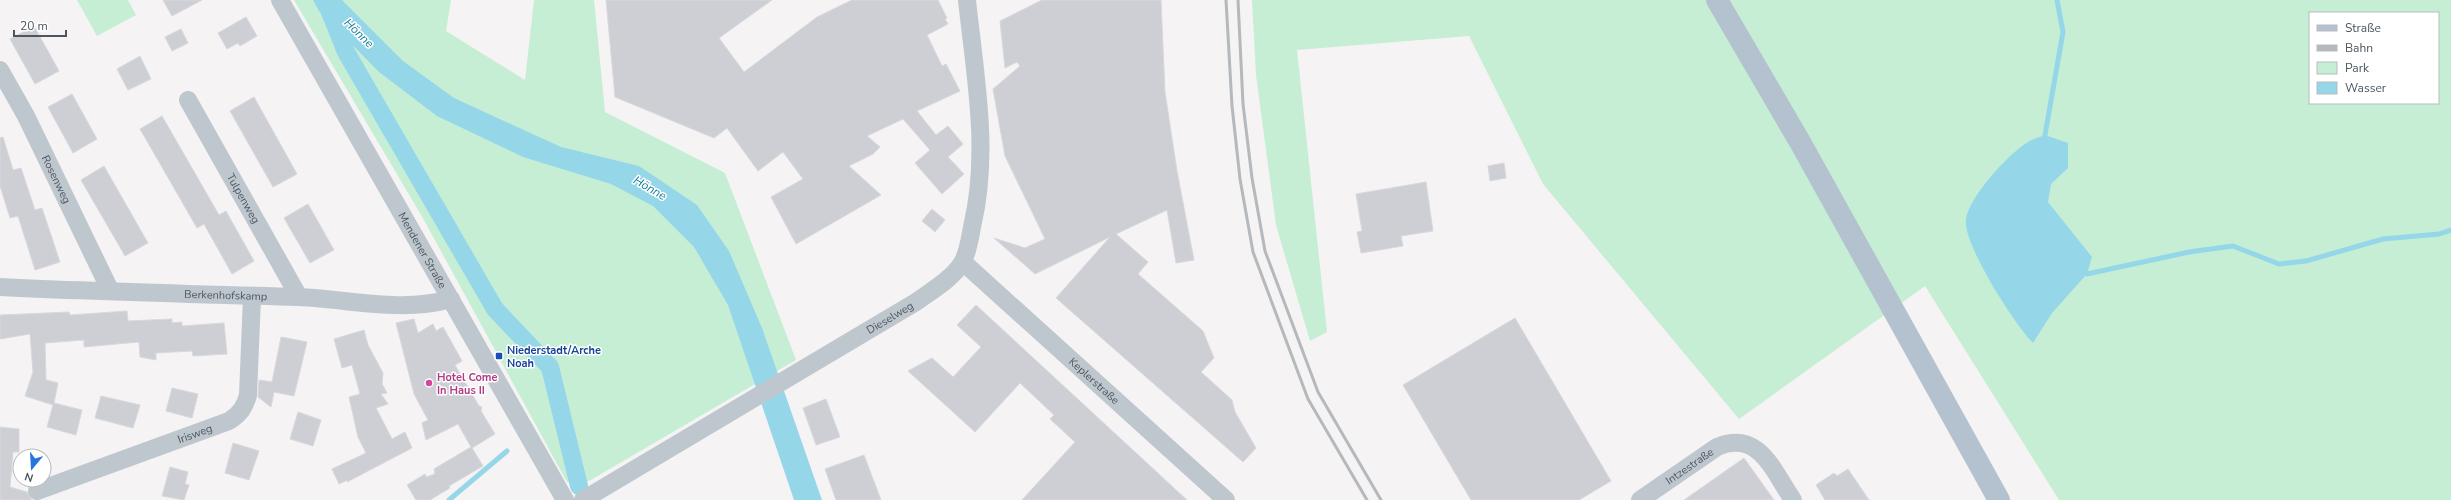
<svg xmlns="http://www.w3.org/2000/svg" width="2451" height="500" font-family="'Nunito Sans',sans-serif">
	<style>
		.green { fill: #c5eed5; fill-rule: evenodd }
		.water { fill: #95d7e8 }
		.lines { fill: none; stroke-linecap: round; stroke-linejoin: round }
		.stream { stroke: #95d7e8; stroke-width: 5 }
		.canal { stroke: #95d7e8; stroke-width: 18 }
		.building { fill: #cdcfd5; stroke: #d7d9dd }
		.minor { stroke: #bfc7ce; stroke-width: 18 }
		.primary { stroke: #b4c2cf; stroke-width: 22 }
		.rail { stroke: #b5b8bc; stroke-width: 3 }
		.transit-dot { fill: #1a4fb4; stroke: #fff; stroke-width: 1.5 }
		.hotel-dot { fill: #d1479c; stroke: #fff; stroke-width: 1.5 }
		.labels { text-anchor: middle; stroke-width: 3; stroke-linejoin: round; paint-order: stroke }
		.street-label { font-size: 11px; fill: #4b565f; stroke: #fff }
		.transit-label { font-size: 11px; font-weight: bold; fill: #164399; stroke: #fff; text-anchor: start }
		.hotel-label { font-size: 11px; font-weight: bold; fill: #b23c85; stroke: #fff; text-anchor: start }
		.water-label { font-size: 12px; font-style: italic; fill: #157d9a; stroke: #fff }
	</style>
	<rect width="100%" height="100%" fill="#f5f3f3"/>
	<path class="green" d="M 77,0 L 128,0 L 136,15 L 97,36 Z
		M 294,0 L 451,0 L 446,31 L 525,80 L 534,0 L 594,0 L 605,112 L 725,173 L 796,360 L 589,481 L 567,482 L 424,220 Z
		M 1252,0 L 2451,0 L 2451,500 L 2059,500 L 1925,286 L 1739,419 L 1543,184 L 1469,36 L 1297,50 L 1327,332 L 1310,341 L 1276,225 L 1256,75 ZM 2310,13 L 2438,13 L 2438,103 L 2310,103 Z"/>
	<path class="water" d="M 313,0 L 342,0 L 403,61 L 454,98 L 561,147 L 639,166 L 697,205 L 729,251 L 762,328 L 822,500 L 794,500 L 728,305 L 694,247 L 653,206 L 611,184 L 523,157 L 437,116 L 379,72 L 319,11 Z
		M 2045,135 L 2068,143 L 2068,168 L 2051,184 L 2048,202 L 2092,257 L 2087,274 L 2052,313 L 2033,343 C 2015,325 1962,243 1966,219 C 1969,197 2008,154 2028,142 C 2033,139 2040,137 2045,135 Z"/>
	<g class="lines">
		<path class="stream" d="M 2045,135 L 2063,32 L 2057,0
			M 2087,274 L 2189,252 L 2233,246 L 2279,264 L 2306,261 L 2383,239 L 2439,234 L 2451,230
			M 449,500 L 507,451"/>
		<path class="canal" d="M 325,0 L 346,52 L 495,309 L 550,367 L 579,486"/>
	</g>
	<path class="building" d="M 163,0 L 202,0 L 172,16 Z
		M 606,0 L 772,0 L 719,38 L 744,72 L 817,17 L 852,0 L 938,0 L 947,18 L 945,19 L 948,24 L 927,35 L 942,66 L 946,64 L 960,91 L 917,111 L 936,135 L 948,126 L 963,144 L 948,157 L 964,174 L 942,194 L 915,163 L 930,150 L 903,119 L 867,136 L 880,147 L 873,154 L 849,166 L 881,195 L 796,244 L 771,197 L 803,179 L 783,152 L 758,171 L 727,128 L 714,138 L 615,97 Z
		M 1042,0 L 1161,0 L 1165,92 L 1177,171 L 1194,260 L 1176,263 L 1167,210 L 1116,234 L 1148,262 L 1138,274 L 1203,331 L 1214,358 L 1201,372 L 1232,400 L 1235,412 L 1256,448 L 1243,462 L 1056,298 L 1110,237 L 1035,274 L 994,238 L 1025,248 L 1045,239 L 1005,156 L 993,89 L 1020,66 L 1017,62 L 1005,68 L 1000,21 Z
		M 246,17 L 257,36 L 240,46 L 238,43 L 227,49 L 218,33 Z
		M 34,26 L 59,71 L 35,84 L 10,39 Z
		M 181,29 L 188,43 L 172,51 L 165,37 Z
		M 140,56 L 151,79 L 128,90 L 117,69 Z
		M 72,94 L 97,139 L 73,153 L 48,107 Z
		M 254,97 L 297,174 L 273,187 L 230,111 Z
		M 162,116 L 219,215 L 226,211 L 254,261 L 232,274 L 204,224 L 197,228 L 140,129 Z
		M 3,137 L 13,170 L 21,168 L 35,210 L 42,208 L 60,262 L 35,270 L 18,216 L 10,218 L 0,186 L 0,138 Z
		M 1504,163 L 1506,178 L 1490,181 L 1488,166 Z
		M 104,166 L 148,243 L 125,256 L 81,180 Z
		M 1426,182 L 1433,231 L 1401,236 L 1403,246 L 1361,253 L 1357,232 L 1362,231 L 1356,194 Z
		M 308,204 L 334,250 L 310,263 L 284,218 Z
		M 932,209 L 945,220 L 935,232 L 922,221 Z
		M 976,305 L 1187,500 L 1022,500 L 1075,442 L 1050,419 L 1054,415 L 1020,383 L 975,432 L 908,371 L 932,358 L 953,377 L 981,347 L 957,325 Z
		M 127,311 L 128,321 L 172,319 L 172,323 L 182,322 L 182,326 L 224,323 L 227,354 L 193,356 L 192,351 L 156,353 L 156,360 L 140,357 L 139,342 L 84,347 L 84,340 L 45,343 L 46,380 L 58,383 L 54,403 L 82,410 L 76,435 L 47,427 L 53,405 L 25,396 L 33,372 L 30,334 L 0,339 L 0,315 L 69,312 L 70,315 Z
		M 1515,318 L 1611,481 L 1579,500 L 1471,500 L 1403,385 Z
		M 414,319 L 418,333 L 433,324 L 436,331 L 443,327 L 462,361 L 455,365 L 479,406 L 482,407 L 481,411 L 495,434 L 472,448 L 483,466 L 449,486 L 450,488 L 430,500 L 416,500 L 407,485 L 425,474 L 426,477 L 435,474 L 434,469 L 471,447 L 458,424 L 426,440 L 422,423 L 428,420 L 414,394 L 396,323 Z
		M 364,330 L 368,345 L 383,373 L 382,384 L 387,393 L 381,394 L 388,404 L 376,408 L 392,439 L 405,432 L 412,448 L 347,482 L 347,480 L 339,484 L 332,469 L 366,453 L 358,437 L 349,397 L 360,394 L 352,365 L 342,368 L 334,339 Z
		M 281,337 L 307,342 L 294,396 L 274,392 L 271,407 L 258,397 L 259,380 L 272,382 Z
		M 172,388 L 198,394 L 192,418 L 166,411 Z
		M 101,396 L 140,405 L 133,428 L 95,418 Z
		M 826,399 L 840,437 L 816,445 L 803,408 Z
		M 298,412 L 321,420 L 313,446 L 290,439 Z
		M 0,427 L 19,429 L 19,452 L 13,452 L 10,487 L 27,492 L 32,500 L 0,500 Z
		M 233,443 L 259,451 L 249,480 L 225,473 Z
		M 864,455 L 881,500 L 836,500 L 825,469 Z
		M 1744,458 L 1774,500 L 1684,500 Z
		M 170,467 L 188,472 L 185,484 L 189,485 L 184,500 L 162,496 Z
		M 1848,469 L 1869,500 L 1825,500 L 1816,485 L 1834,473 L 1837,476 Z"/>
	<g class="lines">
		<g class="minor">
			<path id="s1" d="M 280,0 L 565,500"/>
			<path id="s2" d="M 0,70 L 26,116 L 110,290"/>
			<path id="s3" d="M 188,100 L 299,297"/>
			<path id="s4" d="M 963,262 L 1226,500"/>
			<path id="s5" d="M 0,287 C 99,292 198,294 298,297 C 349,299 401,313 451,299"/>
			<path id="s6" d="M 37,491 L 229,421 C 240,414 245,407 248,395 L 252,297"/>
			<path id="s7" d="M 583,500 L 916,302 C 931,291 952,279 962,263 C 968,253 970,238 972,227 C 990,152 975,76 967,0"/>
			<path id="s8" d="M 1640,500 L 1717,447 C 1759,429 1773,471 1793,500"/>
		</g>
		<path class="primary" d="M 1717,0 L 1800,142 L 1999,500"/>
		<path class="rail" d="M 1226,0 L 1232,106 L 1240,179 L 1253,252 L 1308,399 L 1367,500
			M 1238,0 L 1243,104 L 1252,178 L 1265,251 L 1318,392 L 1381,500"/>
	</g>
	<rect class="transit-dot" x="495" y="352" width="8" height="8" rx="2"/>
	<circle class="hotel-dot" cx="429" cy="383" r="4"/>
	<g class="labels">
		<g class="street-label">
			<text dy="4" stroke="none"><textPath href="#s2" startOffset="123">Rosenweg</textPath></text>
			<text dy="4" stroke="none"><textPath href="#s3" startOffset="113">Tulpenweg</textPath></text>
			<text dy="4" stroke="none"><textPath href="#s1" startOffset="288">Mendener Straße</textPath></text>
			<text dy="4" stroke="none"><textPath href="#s5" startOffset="226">Berkenhofskamp</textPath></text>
			<text dy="4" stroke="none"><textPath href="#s7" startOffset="357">Dieselweg</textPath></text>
			<text dy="4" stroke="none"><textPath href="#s4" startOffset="177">Keplerstraße</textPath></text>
			<text dy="4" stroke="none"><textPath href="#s6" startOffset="168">Irisweg</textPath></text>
			<text dy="4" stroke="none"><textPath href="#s8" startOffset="60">Intzestraße</textPath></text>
		</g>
		<g class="transit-label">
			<text x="507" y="354">Niederstadt/Arche<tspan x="507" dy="13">Noah</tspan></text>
		</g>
		<g class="hotel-label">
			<text x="437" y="381">Hotel Come<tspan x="437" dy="13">In Haus II</tspan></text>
		</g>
		<g class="water-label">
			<text transform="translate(359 33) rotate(44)" y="4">Hönne</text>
			<text transform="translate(650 188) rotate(30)" y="4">Hönne</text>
		</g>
	</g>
	<rect x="2309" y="12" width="130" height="92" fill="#ffffff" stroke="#b7bbbf"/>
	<rect x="2317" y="25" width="20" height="6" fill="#b4c2cf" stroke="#b7bbbf"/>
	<text x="2345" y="32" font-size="12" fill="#4b565f">Straße</text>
	<rect x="2317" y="45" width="20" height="6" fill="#b5b8bc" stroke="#b7bbbf"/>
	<text x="2345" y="52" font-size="12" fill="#4b565f">Bahn</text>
	<rect x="2317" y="62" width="20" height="12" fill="#c5eed5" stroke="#b7bbbf"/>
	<text x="2345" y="72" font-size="12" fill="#4b565f">Park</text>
	<rect x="2317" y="82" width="20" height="12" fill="#95d7e8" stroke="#b7bbbf"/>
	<text x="2345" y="92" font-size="12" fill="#4b565f">Wasser</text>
	<g transform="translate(32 468) rotate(198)"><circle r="19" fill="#ffffff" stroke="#b7bbbf"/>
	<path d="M0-3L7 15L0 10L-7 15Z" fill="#2674dc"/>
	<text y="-6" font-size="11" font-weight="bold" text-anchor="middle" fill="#4b565f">N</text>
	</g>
	<path d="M14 30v6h52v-6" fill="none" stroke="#4b565f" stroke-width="2"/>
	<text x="20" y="30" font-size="12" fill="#4b565f" stroke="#ffffff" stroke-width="3" paint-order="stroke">20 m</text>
</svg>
